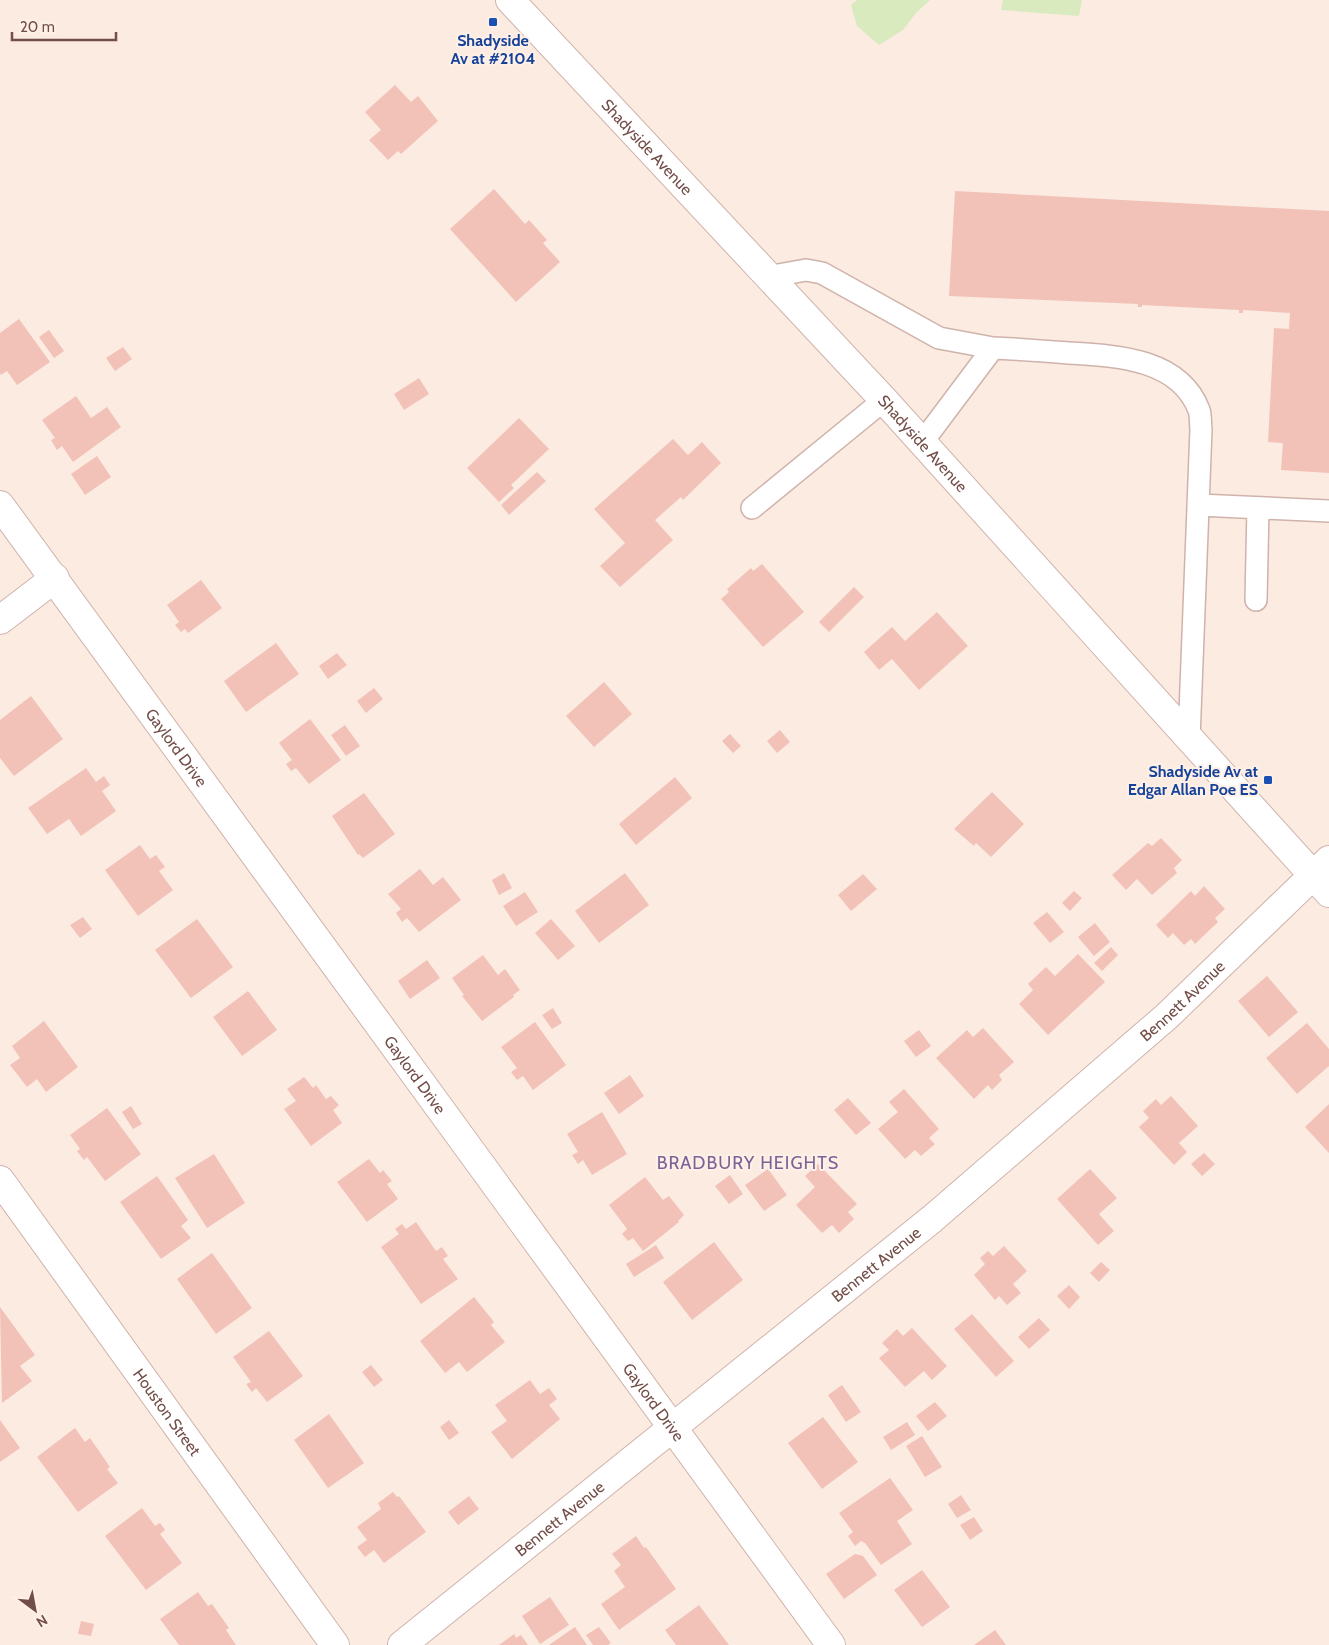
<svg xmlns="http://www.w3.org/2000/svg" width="1329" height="1645" font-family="Cabin,sans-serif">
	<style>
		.green { fill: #daeabf }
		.building { fill: #f2c2b8 }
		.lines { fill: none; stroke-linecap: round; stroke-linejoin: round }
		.service-casing { stroke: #cfb3ab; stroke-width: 24 }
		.minor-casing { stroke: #cfb3ab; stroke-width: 30 }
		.tertiary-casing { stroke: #cfb3ab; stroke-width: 30 }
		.service { stroke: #fff; stroke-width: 21 }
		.minor { stroke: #fff; stroke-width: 28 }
		.tertiary { stroke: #fff; stroke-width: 28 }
		.transit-dot { fill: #1a4fb4; stroke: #fff0e7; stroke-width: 2 }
		.labels { text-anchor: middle; stroke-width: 4; stroke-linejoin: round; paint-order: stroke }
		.transit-label { font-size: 16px; font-weight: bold; fill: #164399; stroke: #fff0e7 }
		.street-label { font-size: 16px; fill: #734d48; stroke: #fff0e7 }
		.neighbourhood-label { font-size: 18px; letter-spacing: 1px; fill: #7a6397; stroke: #fff0e7 }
	</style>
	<rect width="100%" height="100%" fill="#fcebe1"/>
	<path class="green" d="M 857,0 L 930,0 L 916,13 L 903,30 L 879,45 L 857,26 L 851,5 Z
		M 1003,0 L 1082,0 L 1079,16 L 1001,10 Z"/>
	<path class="building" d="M 395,85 L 411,102 L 418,96 L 438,121 L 401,154 L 398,151 L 388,160 L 369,140 L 381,130 L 365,112 Z
		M 494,189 L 525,224 L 529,220 L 547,240 L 543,243 L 560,262 L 516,302 L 450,229 Z
		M 955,191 L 1329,211 L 1329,473 L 1281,470 L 1283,443 L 1268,442 L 1274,328 L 1289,329 L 1290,313 L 1243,310 L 1243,313 L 1239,313 L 1239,310 L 1142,305 L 1142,307 L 1138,307 L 1138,304 L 949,296 Z
		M 19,319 L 50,362 L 17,385 L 7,371 L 1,375 L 0,373 L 0,333 Z
		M 49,330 L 64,351 L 54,358 L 39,337 Z
		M 123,347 L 132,359 L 115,371 L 106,358 Z
		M 419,378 L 429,394 L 404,410 L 394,394 Z
		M 76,396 L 91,418 L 107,407 L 121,427 L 73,462 L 62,446 L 57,450 L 51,440 L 55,438 L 42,420 Z
		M 519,418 L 549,449 L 511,485 L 514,488 L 499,502 L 467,468 Z
		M 673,439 L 688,455 L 702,442 L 721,463 L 683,500 L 681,497 L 655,520 L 673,540 L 620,587 L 600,566 L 625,543 L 594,509 Z
		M 97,456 L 111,477 L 85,495 L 71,474 Z
		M 537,472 L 546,481 L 509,515 L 501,505 Z
		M 762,564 L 804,612 L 763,647 L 721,599 L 729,592 L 727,589 L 751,568 L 753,571 Z
		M 201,580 L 222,608 L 188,633 L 185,629 L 181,632 L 175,625 L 179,622 L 167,605 Z
		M 854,587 L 864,597 L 829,632 L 819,622 Z
		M 937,612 L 968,646 L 919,690 L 892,659 L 879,670 L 864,652 L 892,627 L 905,641 Z
		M 276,643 L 299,674 L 246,712 L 224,681 Z
		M 337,653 L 347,665 L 328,679 L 319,666 Z
		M 604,682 L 632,714 L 594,747 L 566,716 Z
		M 374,688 L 383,699 L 366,713 L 357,701 Z
		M 31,696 L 63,739 L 14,776 L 0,758 L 0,720 Z
		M 310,719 L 341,760 L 309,784 L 296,768 L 291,771 L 286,764 L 292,760 L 279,743 Z
		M 345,725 L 360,746 L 346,756 L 331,735 Z
		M 780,730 L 790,742 L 777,753 L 767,741 Z
		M 730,734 L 741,746 L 733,753 L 722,741 Z
		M 86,768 L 96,782 L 104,776 L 110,785 L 102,791 L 116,811 L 81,836 L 69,819 L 47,834 L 28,808 Z
		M 675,777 L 692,798 L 636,845 L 619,824 Z
		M 992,792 L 1024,824 L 991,857 L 976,843 L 974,846 L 954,829 Z
		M 364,793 L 395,834 L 363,858 L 359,854 L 358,855 L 332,816 Z
		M 1161,838 L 1182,860 L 1174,868 L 1177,873 L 1152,895 L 1137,879 L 1126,890 L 1112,875 L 1148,843 L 1152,846 Z
		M 140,845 L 150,859 L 156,855 L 165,867 L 159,871 L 173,890 L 138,916 L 105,870 Z
		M 420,869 L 433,885 L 443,877 L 461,900 L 419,932 L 407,918 L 402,922 L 396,913 L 401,909 L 388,894 Z
		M 504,873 L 512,888 L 499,895 L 492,880 Z
		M 625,873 L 649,905 L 599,943 L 575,911 Z
		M 863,874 L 877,889 L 851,911 L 838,895 Z
		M 1204,886 L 1225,909 L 1215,918 L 1218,922 L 1195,944 L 1191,939 L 1184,945 L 1173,933 L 1168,938 L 1156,925 L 1191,891 L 1195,896 Z
		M 1074,891 L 1082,898 L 1070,911 L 1062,903 Z
		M 525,892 L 538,912 L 516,926 L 503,906 Z
		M 1047,912 L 1064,932 L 1050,943 L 1033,923 Z
		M 83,917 L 92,929 L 80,938 L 70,925 Z
		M 197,919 L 233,967 L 191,998 L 155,950 Z
		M 551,919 L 575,946 L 558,960 L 535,933 Z
		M 1095,923 L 1110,942 L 1094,956 L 1078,937 Z
		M 1111,947 L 1118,955 L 1102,971 L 1094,963 Z
		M 1078,954 L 1105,982 L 1048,1035 L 1019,1004 L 1033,990 L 1028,984 L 1046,967 L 1055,976 Z
		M 483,955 L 498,975 L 505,969 L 520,990 L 513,995 L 514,997 L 482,1021 L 462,996 L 464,995 L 452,978 Z
		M 427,960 L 440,978 L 410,999 L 398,981 Z
		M 1267,976 L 1298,1012 L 1269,1037 L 1238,1001 Z
		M 248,991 L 277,1030 L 242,1056 L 213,1017 Z
		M 553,1008 L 562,1023 L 552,1029 L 542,1015 Z
		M 44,1021 L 78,1067 L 46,1092 L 37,1079 L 27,1087 L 10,1065 L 20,1058 L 12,1046 Z
		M 535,1022 L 566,1065 L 533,1090 L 523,1076 L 517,1080 L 511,1072 L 517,1068 L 501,1047 Z
		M 1307,1023 L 1329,1049 L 1329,1066 L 1297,1094 L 1266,1058 Z
		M 983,1028 L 1014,1062 L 999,1075 L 1002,1080 L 992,1090 L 988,1085 L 974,1099 L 936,1058 L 967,1030 L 973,1037 Z
		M 919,1030 L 931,1046 L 916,1057 L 904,1041 Z
		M 630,1075 L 644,1096 L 619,1114 L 604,1093 Z
		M 304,1077 L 313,1088 L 316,1085 L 326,1099 L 331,1096 L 339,1105 L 333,1110 L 342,1123 L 311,1146 L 284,1109 L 296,1101 L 287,1089 Z
		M 904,1089 L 939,1129 L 929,1138 L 935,1144 L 921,1156 L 915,1150 L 905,1159 L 878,1129 L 898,1112 L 889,1102 Z
		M 1171,1096 L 1198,1126 L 1179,1143 L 1187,1152 L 1174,1165 L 1139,1127 L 1149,1118 L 1143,1111 L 1156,1099 L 1161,1105 Z
		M 848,1098 L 871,1123 L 856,1135 L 834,1110 Z
		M 1329,1104 L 1329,1153 L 1305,1127 Z
		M 131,1106 L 142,1124 L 133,1129 L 122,1112 Z
		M 107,1108 L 141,1154 L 105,1181 L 87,1157 L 84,1160 L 77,1151 L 80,1149 L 70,1135 Z
		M 602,1112 L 627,1154 L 592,1175 L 583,1160 L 578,1164 L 572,1155 L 578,1152 L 567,1134 Z
		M 1204,1153 L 1215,1164 L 1202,1176 L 1191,1164 Z
		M 214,1154 L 245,1203 L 207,1228 L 175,1178 Z
		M 369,1159 L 380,1173 L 383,1170 L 392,1181 L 387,1184 L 398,1199 L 367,1222 L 337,1182 Z
		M 818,1164 L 857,1204 L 848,1212 L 854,1219 L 839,1233 L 832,1225 L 822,1233 L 796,1205 L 815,1187 L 805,1176 Z
		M 768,1169 L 787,1195 L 764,1211 L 745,1185 Z
		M 1090,1169 L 1117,1198 L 1099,1214 L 1114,1231 L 1098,1245 L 1057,1199 Z
		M 730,1175 L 743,1194 L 729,1204 L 715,1186 Z
		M 157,1176 L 188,1220 L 181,1226 L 191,1238 L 161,1259 L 120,1202 Z
		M 645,1177 L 663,1200 L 669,1196 L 684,1215 L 678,1221 L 679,1222 L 643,1251 L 633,1238 L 628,1241 L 622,1234 L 627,1229 L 609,1205 Z
		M 416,1222 L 436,1251 L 442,1247 L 448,1256 L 443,1259 L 458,1279 L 421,1304 L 381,1247 L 399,1234 L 395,1229 L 402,1224 L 406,1229 Z
		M 714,1242 L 743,1280 L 692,1320 L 663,1282 Z
		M 656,1245 L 664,1258 L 634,1277 L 626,1264 Z
		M 1004,1246 L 1027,1271 L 1013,1284 L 1021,1293 L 1007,1305 L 999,1296 L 995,1300 L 974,1275 L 985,1264 L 980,1258 L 988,1251 L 993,1256 Z
		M 212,1253 L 252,1308 L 216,1334 L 177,1279 Z
		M 1101,1262 L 1110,1270 L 1099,1282 L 1090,1273 Z
		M 1069,1285 L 1080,1297 L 1069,1309 L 1057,1296 Z
		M 474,1297 L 494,1322 L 491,1325 L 505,1342 L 467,1372 L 459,1362 L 445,1373 L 420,1341 Z
		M 0,1307 L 35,1355 L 20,1366 L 32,1381 L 2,1403 Z
		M 972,1314 L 1014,1361 L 996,1377 L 954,1329 Z
		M 1039,1318 L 1050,1330 L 1029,1349 L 1018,1337 Z
		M 912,1328 L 947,1366 L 932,1380 L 924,1371 L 905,1387 L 879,1358 L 889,1350 L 882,1343 L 897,1329 L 903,1336 Z
		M 269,1331 L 303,1376 L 267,1402 L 256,1388 L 252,1392 L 246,1384 L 251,1382 L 233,1357 Z
		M 371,1365 L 383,1380 L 374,1387 L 362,1372 Z
		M 530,1380 L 540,1394 L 549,1388 L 557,1399 L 549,1405 L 560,1419 L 512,1459 L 491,1432 L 507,1421 L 495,1405 Z
		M 842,1385 L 861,1412 L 846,1422 L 828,1395 Z
		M 935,1402 L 947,1416 L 928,1431 L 916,1416 Z
		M 329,1414 L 364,1463 L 328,1488 L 294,1440 Z
		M 823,1417 L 858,1462 L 822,1489 L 788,1443 Z
		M 0,1420 L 20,1448 L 0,1462 Z
		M 449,1420 L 459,1433 L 449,1440 L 440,1427 Z
		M 907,1422 L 915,1435 L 891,1450 L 883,1437 Z
		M 75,1428 L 85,1442 L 90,1438 L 110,1467 L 107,1469 L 118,1483 L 78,1512 L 37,1457 Z
		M 922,1436 L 942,1467 L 925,1477 L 906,1446 Z
		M 890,1478 L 913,1510 L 897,1521 L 912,1544 L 881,1565 L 865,1543 L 861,1541 L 855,1546 L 848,1536 L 853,1532 L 839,1513 Z
		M 393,1492 L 397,1497 L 399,1496 L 426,1532 L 384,1563 L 374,1550 L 365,1557 L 357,1547 L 367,1540 L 357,1527 L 381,1509 L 378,1503 Z
		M 961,1495 L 971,1510 L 957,1518 L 948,1504 Z
		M 469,1496 L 479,1509 L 458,1525 L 448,1512 Z
		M 142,1508 L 155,1526 L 160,1523 L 165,1530 L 160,1534 L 182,1563 L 146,1590 L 105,1536 Z
		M 974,1517 L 983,1531 L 970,1540 L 960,1525 Z
		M 636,1536 L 644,1548 L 646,1547 L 676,1589 L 619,1630 L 601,1604 L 625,1587 L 614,1571 L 621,1565 L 612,1554 Z
		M 855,1554 L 863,1556 L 877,1575 L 844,1599 L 826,1574 Z
		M 922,1570 L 950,1607 L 922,1627 L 894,1590 Z
		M 198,1592 L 208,1606 L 212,1604 L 229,1628 L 226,1630 L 236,1645 L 179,1645 L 160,1619 Z
		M 550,1597 L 569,1625 L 540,1644 L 522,1616 Z
		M 699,1605 L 729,1645 L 676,1645 L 665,1630 Z
		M 81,1621 L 94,1624 L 91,1636 L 78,1634 Z
		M 575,1627 L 587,1645 L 549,1645 Z
		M 599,1627 L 611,1643 L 608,1645 L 593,1645 L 586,1635 Z
		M 995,1630 L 1006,1645 L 974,1645 Z
		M 514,1634 L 516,1638 L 521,1635 L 528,1645 L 499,1645 Z"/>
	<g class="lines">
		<g class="service-casing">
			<path id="service" d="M 767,277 L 806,270 L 822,273 L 939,338 L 993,348
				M 921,444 L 993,348 C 1018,349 1044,351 1069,353 C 1116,356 1179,358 1199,410 C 1201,415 1200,423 1201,429 L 1189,739
				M 1199,505 L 1329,511
				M 752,508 L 884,400
				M 1256,600 L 1258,508"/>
		</g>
		<g class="minor-casing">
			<g id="minor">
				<path id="s1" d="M 0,505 L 831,1645"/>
				<path d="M 0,620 L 55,578"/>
				<path id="s2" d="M 0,1180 L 335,1645"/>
				<path id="s3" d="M 402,1645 L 932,1219 L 1166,1017 L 1329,860"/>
			</g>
		</g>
		<g class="tertiary-casing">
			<g id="tertiary">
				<path id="s4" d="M 510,0 L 884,400 L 1329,893"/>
			</g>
		</g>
		<use href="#service" class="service"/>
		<use href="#minor" class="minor"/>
		<use href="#tertiary" class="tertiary"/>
	</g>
	<g class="transit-dot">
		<rect x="488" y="17" width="10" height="10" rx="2.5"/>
		<rect x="1263" y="775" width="10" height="10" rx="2.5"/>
	</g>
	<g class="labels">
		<g class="transit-label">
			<text x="493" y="46">Shadyside<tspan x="493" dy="18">Av at #2104</tspan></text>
			<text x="1258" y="777" text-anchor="end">Shadyside Av at<tspan x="1258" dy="18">Edgar Allan Poe ES</tspan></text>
		</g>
		<g class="street-label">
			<text dy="6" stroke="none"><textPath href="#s4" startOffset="201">Shadyside Avenue</textPath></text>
			<text dy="6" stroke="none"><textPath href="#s4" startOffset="606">Shadyside Avenue</textPath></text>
			<text dy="6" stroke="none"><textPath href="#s1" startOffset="300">Gaylord Drive</textPath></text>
			<text dy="6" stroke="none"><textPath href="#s3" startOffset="1012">Bennett Avenue</textPath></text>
			<text dy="6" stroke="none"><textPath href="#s1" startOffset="705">Gaylord Drive</textPath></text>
			<text dy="6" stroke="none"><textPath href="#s3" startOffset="608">Bennett Avenue</textPath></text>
			<text dy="6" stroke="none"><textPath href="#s1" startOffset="1110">Gaylord Drive</textPath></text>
			<text dy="6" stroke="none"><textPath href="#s2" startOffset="286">Houston Street</textPath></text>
			<text dy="6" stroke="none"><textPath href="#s3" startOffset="202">Bennett Avenue</textPath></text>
		</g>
		<g class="neighbourhood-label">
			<text x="748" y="1169">BRADBURY HEIGHTS</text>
		</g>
	</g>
	<g transform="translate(35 1610) rotate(148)" stroke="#fff0e7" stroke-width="4" paint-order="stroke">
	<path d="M0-4L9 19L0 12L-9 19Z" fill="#734d48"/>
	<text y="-8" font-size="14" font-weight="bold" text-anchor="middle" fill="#734d48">N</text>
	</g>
	<path d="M12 32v8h104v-8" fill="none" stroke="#734d48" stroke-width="2.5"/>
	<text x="20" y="32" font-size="15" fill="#734d48" stroke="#fff0e7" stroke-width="4" paint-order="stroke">20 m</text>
</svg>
